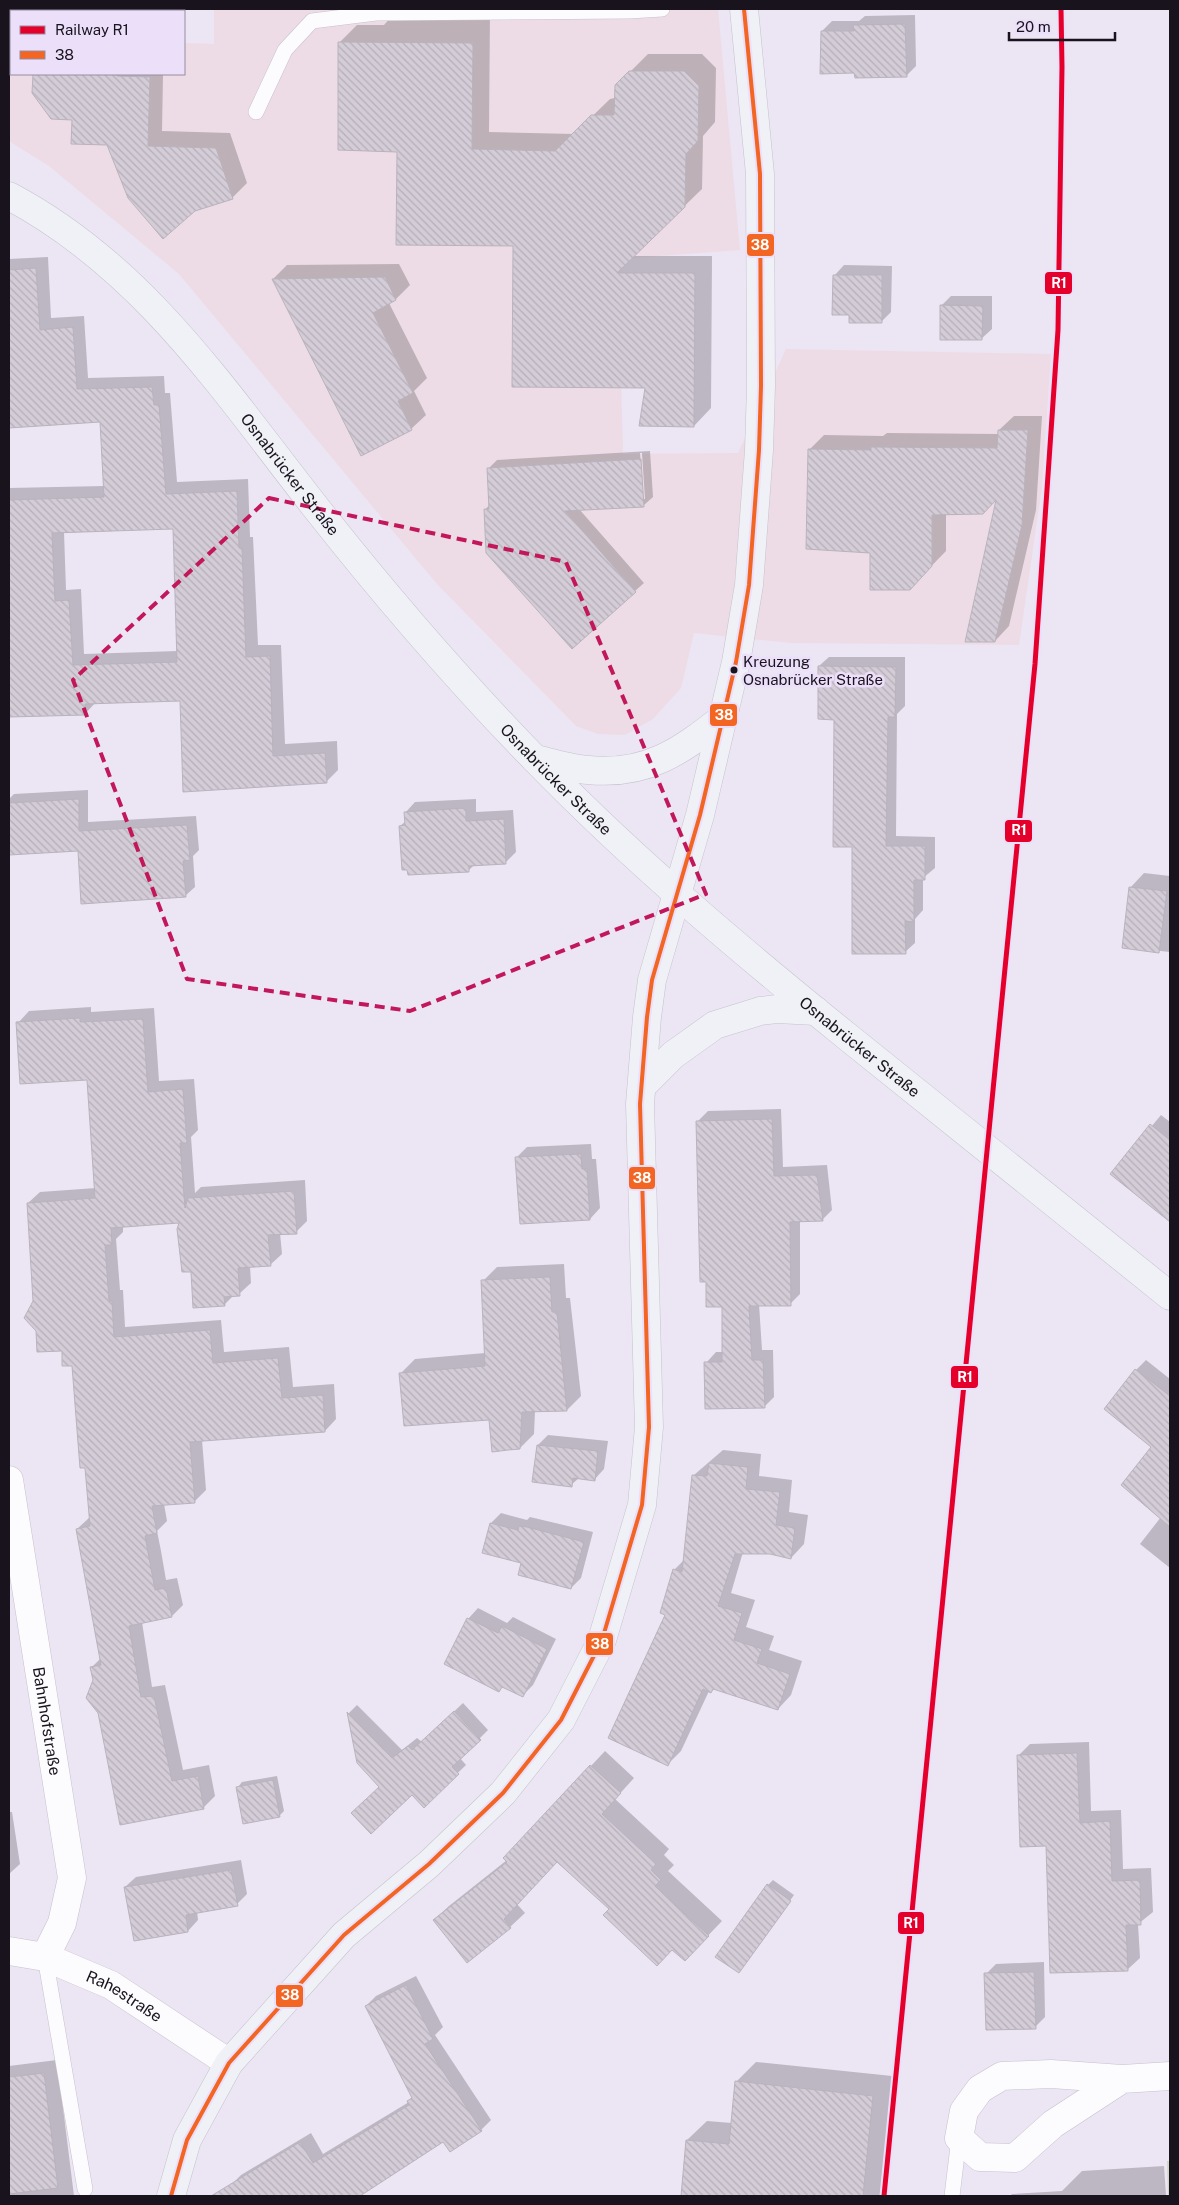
<svg xmlns="http://www.w3.org/2000/svg" width="1179" height="2205" font-family="'Public Sans',sans-serif">
	<style>
		.commercial { fill: #eddce5 }
		.park { fill: #d2d7c5 }
		.shadow { fill: #0003; fill-rule: evenodd }
		.building { fill: url(#building-back-hatch); stroke: #b9b3be; fill-rule: evenodd }
		.lines { fill: none; stroke-linecap: round; stroke-linejoin: round }
		.lane-casing { stroke: #c7c1cd; stroke-width: 16 }
		.street-casing { stroke: #c7c1cd; stroke-width: 29 }
		.secondary-casing { stroke: #c7c1cd; stroke-width: 29 }
		.lane { stroke: #fcfbfd; stroke-width: 15 }
		.street { stroke: #fcfbfd; stroke-width: 28 }
		.secondary { stroke: #eff1f7; stroke-width: 28 }
		.bus-1-casing { stroke: #ecdffa; stroke-width: 8 }
		.bus-1 { stroke: #f26522; stroke-width: 4 }
		.rail-1-casing { stroke: #ecdffa; stroke-width: 9 }
		.rail-1 { stroke: #e4002b; stroke-width: 5 }
		.marked { fill: none; stroke: #c2185b; stroke-width: 4; stroke-dasharray: 10 6; stroke-linejoin: round }
		.bus-dot { fill: #18131d; stroke: #ecdffa; stroke-width: 2 }
		.labels { text-anchor: middle; stroke-width: 5; stroke-linejoin: round; paint-order: stroke }
		.bus-label { font-size: 15px; fill: #18131d; stroke: #ecdffa; text-anchor: start }
		.street-label { font-size: 16px; fill: #18131d; stroke: #ecdffa }
		.line-badge { stroke: #ecdffa; stroke-width: 2 }
		.badge-label { font-size: 14px; text-anchor: middle; font-weight: bold; fill: #fff }
	</style>
	<defs>
		<pattern id="building-back-hatch" width="6" height="6" patternUnits="userSpaceOnUse" patternTransform="scale(1.25)"><rect width="6" height="6" fill="#d4cdd8"/><path d="M-1 5l2 2M0 0l6 6M5-1l2 2" fill="none" stroke="#b5afb9"/></pattern>
	</defs>
	<rect width="100%" height="100%" fill="#ece5f4"/>
	<path class="commercial" d="M 214,9 L 718,9 L 740,250 L 618,259 L 623,454 L 738,453 L 786,349 L 1051,354 L 1042,487 L 1019,645 L 792,643 L 694,633 L 681,688 L 653,719 L 625,735 L 598,734 L 576,726 L 437,584 L 179,274 L 49,166 L 9,141 L 9,41 L 11,42 L 11,74 L 184,74 L 184,43 L 214,44 Z"/>
	<path class="park" d="M 1167,2161 L 1170,2161 L 1170,2196 L 1168,2196 Z"/>
	<path class="shadow" d="M 9,9 L 117,9 L 117,11 L 11,11 L 11,20 L 9,20 Z
		M 398,9 L 490,9 L 489,132 L 574,134 L 610,99 L 615,98 L 616,86 L 648,54 L 702,54 L 716,68 L 715,122 L 703,136 L 702,189 L 633,256 L 712,256 L 711,408 L 694,426 L 646,387 L 514,245 L 398,150 L 340,42 L 357,25 L 384,25 Z
		M 915,15 L 916,66 L 906,76 L 855,72 L 822,31 L 832,21 L 859,21 L 865,16 Z
		M 34,74 L 163,74 L 162,131 L 230,133 L 247,183 L 232,198 L 107,144 L 33,92 Z
		M 48,257 L 51,318 L 84,316 L 88,378 L 164,376 L 165,393 L 170,393 L 177,482 L 248,479 L 250,537 L 253,537 L 258,645 L 281,645 L 285,744 L 337,741 L 338,770 L 326,782 L 184,791 L 181,700 L 96,702 L 85,714 L 9,716 L 9,488 L 104,486 L 101,421 L 9,427 L 9,259 ZM 174,528 L 178,651 L 84,654 L 81,589 L 66,590 L 64,532 Z
		M 399,264 L 410,285 L 396,299 L 389,303 L 427,378 L 414,391 L 426,415 L 411,429 L 361,455 L 273,279 L 287,265 Z
		M 844,265 L 892,266 L 891,312 L 881,322 L 851,314 L 834,276 Z
		M 951,296 L 992,296 L 992,329 L 981,339 L 941,306 Z
		M 1014,416 L 1042,416 L 1036,510 L 1009,626 L 995,641 L 998,497 L 946,513 L 946,551 L 909,589 L 871,552 L 809,450 L 824,435 L 883,436 L 887,433 L 999,434 L 999,430 Z
		M 650,451 L 653,497 L 644,505 L 579,509 L 644,583 L 635,591 L 485,510 L 490,504 L 488,469 L 497,460 ZM 640,453 L 642,453 L 645,499 L 643,499 Z
		M 829,657 L 905,657 L 905,706 L 897,714 L 896,836 L 935,837 L 935,868 L 923,878 L 923,910 L 915,919 L 915,943 L 905,952 L 853,846 L 835,718 L 819,666 Z
		M 88,790 L 88,822 L 196,816 L 199,850 L 193,856 L 195,887 L 185,896 L 80,850 L 9,854 L 9,799 L 14,794 Z
		M 476,799 L 476,812 L 513,810 L 516,852 L 506,862 L 475,864 L 469,870 L 400,826 L 406,821 L 405,813 L 415,802 Z
		M 1144,873 L 1170,876 L 1170,952 L 1123,947 L 1130,888 Z
		M 91,1007 L 91,1012 L 154,1008 L 159,1081 L 194,1079 L 198,1130 L 191,1137 L 195,1193 L 201,1187 L 305,1180 L 307,1221 L 296,1232 L 280,1233 L 282,1254 L 270,1265 L 250,1266 L 251,1283 L 239,1294 L 234,1295 L 224,1305 L 192,1271 L 181,1221 L 123,1225 L 123,1232 L 116,1239 L 120,1290 L 123,1290 L 125,1327 L 221,1320 L 224,1352 L 289,1347 L 293,1387 L 334,1384 L 336,1419 L 325,1431 L 202,1440 L 206,1490 L 194,1502 L 164,1504 L 167,1521 L 157,1531 L 161,1551 L 166,1580 L 177,1578 L 183,1605 L 172,1616 L 142,1622 L 152,1687 L 165,1685 L 183,1770 L 209,1765 L 215,1796 L 203,1808 L 121,1824 L 92,1667 L 101,1658 L 77,1529 L 90,1517 L 87,1467 L 73,1364 L 34,1301 L 28,1203 L 40,1192 L 96,1188 L 88,1079 L 18,1023 L 29,1011 Z
		M 781,1109 L 783,1167 L 827,1165 L 832,1210 L 822,1220 L 800,1220 L 800,1294 L 790,1304 L 759,1304 L 762,1350 L 773,1350 L 774,1397 L 764,1407 L 706,1363 L 716,1352 L 724,1352 L 724,1306 L 698,1121 L 708,1111 Z
		M 1161,1115 L 1170,1122 L 1170,1220 L 1112,1174 Z
		M 591,1144 L 592,1159 L 596,1159 L 600,1208 L 590,1219 L 516,1158 L 527,1147 Z
		M 564,1264 L 566,1298 L 570,1298 L 581,1396 L 567,1410 L 535,1411 L 534,1434 L 520,1448 L 490,1418 L 401,1373 L 415,1359 L 485,1353 L 483,1281 L 497,1267 Z
		M 1146,1360 L 1170,1379 L 1170,1425 L 1162,1436 L 1136,1370 Z
		M 548,1435 L 608,1441 L 604,1469 L 594,1480 L 579,1478 L 571,1485 L 538,1445 Z
		M 1161,1440 L 1170,1448 L 1170,1568 L 1140,1544 L 1161,1517 Z
		M 723,1450 L 761,1454 L 759,1476 L 792,1480 L 789,1512 L 808,1515 L 804,1544 L 791,1558 L 770,1553 L 743,1552 L 731,1593 L 755,1600 L 746,1627 L 774,1636 L 769,1650 L 802,1661 L 791,1695 L 778,1709 L 715,1688 L 711,1692 L 709,1691 L 681,1751 L 667,1765 L 667,1614 L 674,1570 L 685,1559 L 694,1475 Z
		M 501,1513 L 527,1520 L 530,1517 L 593,1532 L 581,1578 L 571,1588 L 523,1563 L 491,1523 Z
		M 478,1608 L 507,1623 L 513,1617 L 556,1639 L 533,1685 L 522,1696 L 503,1686 L 498,1691 L 468,1619 Z
		M 463,1703 L 488,1730 L 460,1758 L 466,1765 L 424,1806 L 412,1793 L 381,1787 L 358,1762 L 349,1713 L 357,1705 L 402,1750 L 417,1738 L 422,1742 Z
		M 1089,1742 L 1091,1811 L 1121,1810 L 1123,1869 L 1151,1868 L 1153,1912 L 1138,1924 L 1140,1958 L 1127,1970 L 1047,1845 L 1018,1756 L 1030,1744 Z
		M 605,1751 L 634,1778 L 615,1799 L 669,1849 L 664,1855 L 674,1865 L 668,1871 L 722,1921 L 699,1945 L 672,1949 L 611,1909 L 558,1860 L 517,1904 L 525,1913 L 510,1927 L 434,1920 L 449,1906 L 507,1860 L 505,1858 Z
		M 277,1776 L 284,1811 L 279,1816 L 238,1787 L 242,1782 Z
		M 9,1812 L 12,1812 L 20,1864 L 9,1874 Z
		M 241,1860 L 247,1894 L 237,1904 L 197,1911 L 198,1920 L 188,1931 L 125,1887 L 136,1877 Z
		M 773,1880 L 794,1895 L 743,1967 L 768,1885 Z
		M 1044,1962 L 1045,2017 L 1035,2027 L 986,1974 L 996,1964 Z
		M 416,1976 L 443,2027 L 435,2035 L 491,2120 L 481,2130 L 443,2140 L 357,2196 L 303,2196 L 302,2194 L 299,2196 L 237,2196 L 231,2185 L 241,2175 L 311,2133 L 323,2154 L 409,2102 L 412,2097 L 366,2006 L 376,1996 Z
		M 57,2060 L 74,2196 L 9,2196 L 9,2066 Z
		M 756,2062 L 892,2076 L 880,2196 L 682,2196 L 687,2140 L 707,2121 L 732,2123 L 736,2082 Z
		M 1164,2166 L 1166,2196 L 1010,2196 L 1012,2194 L 1062,2191 L 1082,2171 Z"/>
	<path class="building" d="M 905,24 L 907,77 L 855,78 L 854,73 L 820,74 L 821,31 L 854,31 L 853,25 Z
		M 338,42 L 473,43 L 472,149 L 555,151 L 591,115 L 614,115 L 615,85 L 629,71 L 684,71 L 699,86 L 698,141 L 686,154 L 685,207 L 617,273 L 695,273 L 694,427 L 639,426 L 645,388 L 512,387 L 513,246 L 396,245 L 397,152 L 338,150 Z
		M 33,74 L 117,74 L 117,76 L 150,77 L 148,146 L 216,148 L 233,199 L 195,211 L 163,239 L 128,198 L 107,145 L 71,144 L 72,120 L 51,119 L 32,93 Z
		M 36,268 L 40,330 L 73,327 L 77,389 L 152,387 L 154,405 L 159,405 L 166,494 L 237,491 L 239,548 L 242,548 L 246,657 L 270,656 L 273,756 L 325,753 L 327,783 L 183,792 L 180,701 L 85,704 L 85,715 L 9,717 L 9,500 L 104,497 L 100,422 L 9,428 L 9,270 ZM 173,529 L 177,662 L 73,665 L 69,600 L 55,601 L 52,533 Z
		M 833,275 L 882,275 L 882,323 L 849,323 L 849,315 L 832,315 Z
		M 385,277 L 396,300 L 373,313 L 413,393 L 398,401 L 412,430 L 361,456 L 272,279 Z
		M 940,305 L 983,306 L 982,340 L 940,340 Z
		M 998,430 L 1028,430 L 1022,525 L 995,642 L 965,642 L 996,500 L 983,514 L 932,515 L 932,566 L 910,590 L 870,590 L 870,553 L 806,549 L 808,449 L 871,450 L 871,447 L 997,448 Z
		M 641,459 L 644,507 L 565,511 L 636,592 L 572,649 L 486,553 L 484,509 L 489,509 L 487,468 Z
		M 818,666 L 896,667 L 895,717 L 888,717 L 888,720 L 886,846 L 925,846 L 925,880 L 914,880 L 914,922 L 905,921 L 906,954 L 852,954 L 852,847 L 833,847 L 834,720 L 818,719 Z
		M 79,799 L 79,831 L 187,825 L 190,860 L 183,861 L 186,897 L 81,904 L 78,851 L 9,855 L 9,803 Z
		M 466,808 L 466,821 L 504,819 L 506,864 L 469,866 L 469,872 L 408,875 L 407,870 L 402,870 L 399,826 L 405,825 L 404,812 Z
		M 1129,887 L 1167,891 L 1159,953 L 1122,948 Z
		M 80,1018 L 80,1022 L 143,1019 L 148,1092 L 183,1089 L 187,1143 L 180,1143 L 185,1208 L 188,1198 L 294,1191 L 297,1234 L 268,1235 L 271,1266 L 238,1268 L 240,1296 L 224,1297 L 225,1306 L 193,1308 L 191,1272 L 182,1272 L 177,1229 L 179,1223 L 111,1228 L 112,1245 L 105,1245 L 109,1301 L 112,1301 L 114,1337 L 210,1330 L 213,1363 L 278,1358 L 282,1398 L 323,1395 L 325,1432 L 190,1442 L 195,1503 L 152,1506 L 157,1533 L 145,1536 L 155,1590 L 166,1588 L 172,1617 L 129,1626 L 141,1697 L 154,1696 L 172,1781 L 198,1776 L 204,1809 L 120,1825 L 98,1713 L 86,1698 L 93,1680 L 90,1667 L 101,1665 L 76,1529 L 90,1526 L 85,1468 L 80,1468 L 72,1366 L 62,1366 L 62,1351 L 37,1352 L 36,1331 L 24,1318 L 33,1301 L 27,1203 L 95,1198 L 87,1080 L 20,1084 L 16,1022 Z
		M 772,1119 L 774,1176 L 817,1175 L 823,1221 L 790,1222 L 791,1306 L 749,1306 L 752,1360 L 763,1360 L 765,1408 L 705,1409 L 704,1362 L 722,1362 L 722,1307 L 706,1307 L 706,1282 L 700,1282 L 696,1121 Z
		M 1150,1124 L 1170,1140 L 1170,1222 L 1110,1174 Z
		M 581,1154 L 582,1169 L 587,1169 L 590,1220 L 520,1224 L 515,1157 Z
		M 550,1277 L 552,1312 L 557,1312 L 567,1411 L 522,1412 L 520,1449 L 508,1450 L 492,1452 L 489,1420 L 404,1426 L 399,1373 L 485,1366 L 481,1280 Z
		M 1135,1369 L 1170,1396 L 1170,1527 L 1121,1485 L 1151,1447 L 1104,1409 Z
		M 537,1445 L 598,1451 L 595,1481 L 573,1478 L 572,1487 L 532,1482 Z
		M 709,1463 L 748,1467 L 746,1489 L 780,1492 L 776,1525 L 795,1528 L 791,1559 L 770,1554 L 735,1554 L 718,1606 L 742,1613 L 734,1640 L 762,1649 L 757,1663 L 790,1674 L 778,1710 L 713,1689 L 711,1693 L 703,1689 L 668,1766 L 608,1738 L 665,1615 L 660,1613 L 673,1569 L 682,1572 L 692,1475 L 707,1476 Z
		M 490,1523 L 518,1530 L 519,1526 L 527,1527 L 584,1542 L 571,1589 L 518,1575 L 521,1563 L 482,1553 Z
		M 467,1618 L 498,1633 L 502,1626 L 547,1649 L 523,1697 L 502,1687 L 499,1692 L 444,1664 Z
		M 454,1711 L 481,1740 L 452,1767 L 459,1774 L 424,1808 L 412,1795 L 371,1834 L 351,1813 L 379,1787 L 357,1763 L 347,1712 L 392,1758 L 408,1746 L 412,1750 Z
		M 1077,1753 L 1080,1823 L 1110,1821 L 1112,1881 L 1140,1880 L 1141,1925 L 1126,1925 L 1128,1971 L 1050,1973 L 1046,1846 L 1020,1847 L 1017,1755 Z
		M 590,1765 L 621,1793 L 602,1814 L 656,1864 L 651,1870 L 661,1880 L 655,1886 L 709,1936 L 685,1961 L 672,1950 L 657,1966 L 603,1915 L 609,1909 L 557,1862 L 504,1919 L 511,1928 L 467,1963 L 433,1920 L 507,1862 L 503,1858 Z
		M 273,1780 L 280,1817 L 243,1824 L 236,1787 Z
		M 231,1870 L 238,1906 L 186,1915 L 188,1932 L 134,1941 L 124,1887 Z
		M 767,1884 L 791,1901 L 739,1973 L 715,1957 Z
		M 1034,1972 L 1036,2029 L 986,2030 L 984,1973 Z
		M 406,1985 L 433,2039 L 425,2044 L 482,2131 L 450,2152 L 443,2142 L 360,2196 L 211,2196 L 300,2142 L 313,2163 L 409,2105 L 407,2101 L 412,2098 L 365,2006 Z
		M 44,2073 L 58,2188 L 9,2194 L 9,2077 Z
		M 735,2081 L 873,2096 L 863,2196 L 681,2196 L 686,2140 L 729,2144 Z"/>
	<g class="lines">
		<g class="lane-casing">
			<path id="lane" d="M 256,112 L 285,50 L 312,21 L 376,13 L 629,11 L 662,9
				M 45,1957 L 85,2189
				M 952,2196 L 959,2138"/>
		</g>
		<g class="street-casing">
			<g id="street">
				<path id="s1" d="M 9,1480 L 72,1878 L 62,1923 L 45,1957"/>
				<path id="s2" d="M 9,1951 L 45,1957 L 111,1985 L 229,2063"/>
				<path d="M 1122,2079 L 1053,2124 L 1015,2158 L 980,2157 L 959,2138 L 964,2111 L 980,2089 L 1002,2076 L 1051,2074 L 1122,2079 L 1170,2076"/>
			</g>
		</g>
		<g class="secondary-casing">
			<g id="secondary">
				<path id="s3" d="M 9,196 C 143,267 222,388 313,504 C 383,593 456,678 535,759 C 633,860 740,950 849,1038 C 956,1124 1063,1210 1170,1296"/>
				<path d="M 535,759 C 553,763 571,769 588,770 C 647,776 681,751 724,717"/>
				<path d="M 642,1086 L 673,1055 L 715,1025 L 760,1011 L 777,1009 L 816,1011"/>
				<path d="M 171,2196 L 187,2140 L 229,2063 L 344,1935 L 429,1864 L 503,1793 L 561,1720 L 602,1640 L 642,1505 L 649,1427 L 640,1104 L 647,1017 L 652,980 L 700,815 L 736,662 L 749,585 L 759,450 L 761,386 L 760,174 L 744,9"/>
			</g>
		</g>
		<use href="#lane" class="lane"/>
		<use href="#street" class="street"/>
		<use href="#secondary" class="secondary"/>
		<g class="bus-1-casing">
			<path id="bus-1" d="M 171,2196 L 187,2140 L 229,2063 L 344,1935 L 429,1864 L 503,1793 L 561,1720 L 602,1640 L 642,1505 L 649,1427 L 640,1104 L 647,1017 L 652,980 L 700,815 L 736,662 L 749,585 L 759,450 L 761,386 L 760,174 L 744,9"/>
		</g>
		<use href="#bus-1" class="bus-1"/>
		<g class="rail-1-casing">
			<path id="rail-1" d="M 884,2196 L 1035,664 L 1058,330 L 1062,67 L 1061,9"/>
		</g>
		<use href="#rail-1" class="rail-1"/>
	</g>
	<path class="marked" d="M 269,498 L 566,562 L 706,894 L 410,1011 L 187,979 L 73,680 Z"/>
	<circle class="bus-dot" cx="734" cy="670" r="4.5"/>
	<g class="labels">
		<g class="bus-label">
			<text x="743" y="667">Kreuzung<tspan x="743" dy="18">Osnabrücker Straße</tspan></text>
		</g>
		<g class="street-label">
			<text dy="6" stroke="none"><textPath href="#s3" startOffset="399">Osnabrücker Straße</textPath></text>
			<text dy="6" stroke="none"><textPath href="#s3" startOffset="804">Osnabrücker Straße</textPath></text>
			<text dy="6" stroke="none"><textPath href="#s3" startOffset="1209">Osnabrücker Straße</textPath></text>
			<text dy="6" stroke="none"><textPath href="#s1" startOffset="244">Bahnhofstraße</textPath></text>
			<text dy="6" stroke="none"><textPath href="#s2" startOffset="125">Rahestraße</textPath></text>
		</g>
	</g>
	<g class="line-badge">
		<rect x="746" y="233" width="29" height="24" rx="5" fill="#f26522"/>
		<rect x="1044" y="271" width="29" height="24" rx="5" fill="#e4002b"/>
		<rect x="709" y="703" width="29" height="24" rx="5" fill="#f26522"/>
		<rect x="1004" y="819" width="29" height="24" rx="5" fill="#e4002b"/>
		<rect x="628" y="1166" width="28" height="24" rx="5" fill="#f26522"/>
		<rect x="950" y="1365" width="29" height="24" rx="5" fill="#e4002b"/>
		<rect x="585" y="1632" width="29" height="24" rx="5" fill="#f26522"/>
		<rect x="897" y="1911" width="28" height="24" rx="5" fill="#e4002b"/>
		<rect x="275" y="1984" width="29" height="24" rx="5" fill="#f26522"/>
	</g>
	<g class="badge-label">
		<text x="760" y="250">38</text>
		<text x="1059" y="288">R1</text>
		<text x="724" y="720">38</text>
		<text x="1019" y="835">R1</text>
		<text x="642" y="1183">38</text>
		<text x="965" y="1382">R1</text>
		<text x="600" y="1649">38</text>
		<text x="911" y="1928">R1</text>
		<text x="290" y="2000">38</text>
	</g>
	<rect width="1179" height="2205" fill="none" stroke="#18131d" stroke-width="20"/>
	<rect x="10" y="10" width="175" height="65" fill="#ecdffa" stroke="#978da2"/>
	<rect x="20" y="26" width="25" height="8" fill="#e4002b" stroke="#978da2"/>
	<text x="55" y="35" font-size="15" fill="#18131d">Railway R1</text>
	<rect x="20" y="51" width="25" height="8" fill="#f26522" stroke="#978da2"/>
	<text x="55" y="60" font-size="15" fill="#18131d">38</text>
	<path d="M1009 32v8h106v-8" fill="none" stroke="#18131d" stroke-width="2.5"/>
	<text x="1016" y="32" font-size="15" fill="#18131d" stroke="#ecdffa" stroke-width="4" paint-order="stroke">20 m</text>
</svg>
